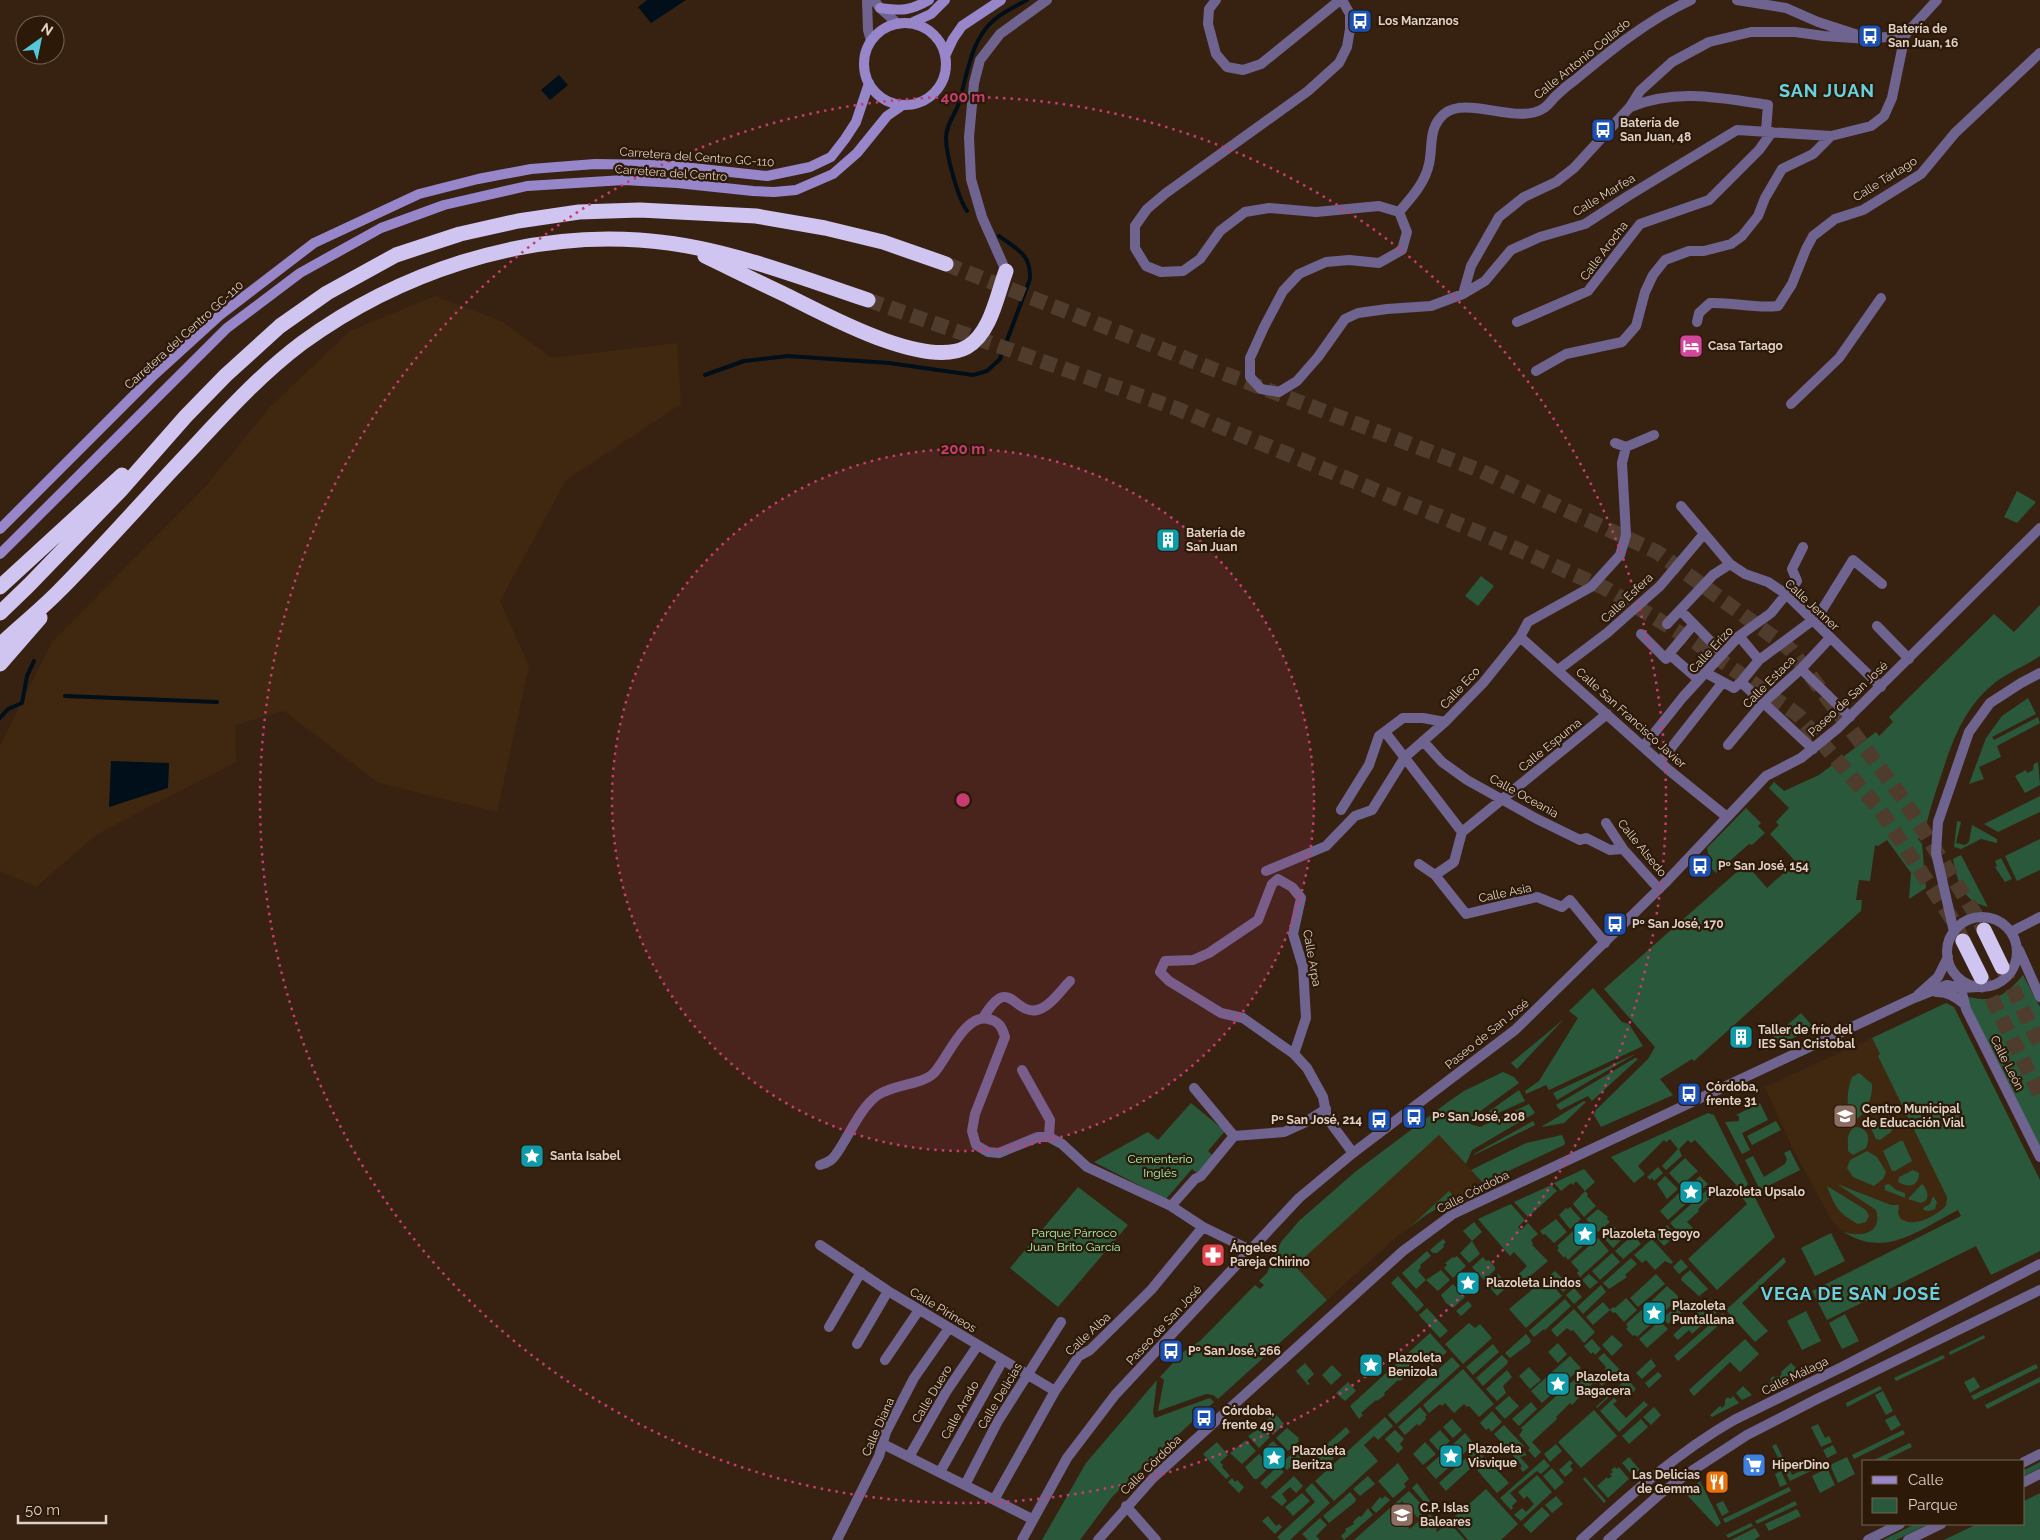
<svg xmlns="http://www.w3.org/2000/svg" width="2040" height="1540" font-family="Raleway,sans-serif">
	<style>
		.built { fill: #402710 }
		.green { fill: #29593a; fill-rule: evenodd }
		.water { fill: #000f19 }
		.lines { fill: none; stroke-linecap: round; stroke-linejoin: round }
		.stream { stroke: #000f19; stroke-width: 4 }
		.motorway-tunnel { stroke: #503c2c; stroke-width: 15; stroke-dasharray: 15 8; stroke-linecap: butt }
		.minor { stroke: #6f6490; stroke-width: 10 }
		.tertiary { stroke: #6f6490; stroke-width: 10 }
		.secondary { stroke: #9886cb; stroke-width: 10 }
		.motorway { stroke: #cfc5f0; stroke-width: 15 }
		.ring { fill: none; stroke: #c83d71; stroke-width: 2.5; stroke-dasharray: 2.5 5 }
		.labels { text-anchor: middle; stroke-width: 4.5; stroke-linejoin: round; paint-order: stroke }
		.poi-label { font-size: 12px; font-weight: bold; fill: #dfd1c7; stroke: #2c1908; text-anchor: start }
		.street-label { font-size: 12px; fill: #dfd1c7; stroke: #2c1908 }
		.park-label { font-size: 12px; fill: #a1fabc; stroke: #2c1908 }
		.district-label { font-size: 18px; font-weight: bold; letter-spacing: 1px; fill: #67d1e1; stroke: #2c1908 }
		.centre { fill: #c83d71; stroke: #2c1908; stroke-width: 2.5 }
		.ring-label { font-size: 15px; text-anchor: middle; font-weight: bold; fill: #c83d71; stroke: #2c1908; stroke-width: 4.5; stroke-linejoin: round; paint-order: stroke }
	</style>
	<rect width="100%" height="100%" fill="#372211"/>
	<path class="built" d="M 435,296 L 503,322 L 552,358 L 677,343 L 681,404 L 566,480 L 500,601 L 529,666 L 497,812 L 379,783 L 284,711 L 235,725 L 236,762 L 99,833 L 36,887 L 0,871 L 0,746 L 52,642 L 206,486 L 270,407 L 350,331 Z
		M 1872,1038 L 1958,1210 L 1898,1241 L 1884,1244 L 1856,1239 L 1841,1230 L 1832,1221 L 1793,1149 L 1765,1087 Z
		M 1439,1134 L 1483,1183 L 1426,1215 L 1394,1239 L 1327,1300 L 1294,1266 Z
		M 1404,1495 L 1444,1540 L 1354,1540 Z"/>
	<path class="green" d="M 2017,491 L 2036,502 L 2017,523 L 2004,517 Z
		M 1481,576 L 1494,586 L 1478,606 L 1465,596 Z
		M 2040,605 L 2040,656 C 2024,667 2006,673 1991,686 C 1963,710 1952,742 1941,776 C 1934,796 1928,815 1924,835 L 1918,839 L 1922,844 L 1926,888 L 1909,899 L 1911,873 L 1887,840 L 1878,846 L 1875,845 L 1870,881 L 1859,880 L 1856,900 L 1862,900 L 1861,911 L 1694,1061 L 1692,1059 L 1660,1079 L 1673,1095 L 1601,1127 L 1594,1115 L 1596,1110 L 1648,1059 L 1655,1047 L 1604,989 L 1746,864 L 1767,888 L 1796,862 L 1770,834 L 1779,825 L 1776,822 L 1789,808 L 1769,788 L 1774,782 L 1784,791 L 1819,775 L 1876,732 L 1879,736 L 1893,722 L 1889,717 L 1994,614 L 2014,632 Z
		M 2028,698 L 2036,714 L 1992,737 L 1994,740 L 2038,717 L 2040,723 L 1997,746 L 2001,757 L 1979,767 L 1984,779 L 1969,784 L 1986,738 L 2002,716 Z
		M 2038,762 L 2040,785 L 2025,793 L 2015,776 L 2026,770 L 2027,773 L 2033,770 L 2034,764 Z
		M 2040,796 L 2040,812 L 1998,832 L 1984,824 Z
		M 1746,808 L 1761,823 L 1758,826 L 1765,833 L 1752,845 L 1749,844 L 1716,873 L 1709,866 L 1713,860 L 1708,854 L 1707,848 Z
		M 1957,821 L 1961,822 L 1956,843 L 1965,845 L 1969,842 L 1972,825 L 1997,839 L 1997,843 L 1981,839 L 1961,849 L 1954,847 Z
		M 2040,839 L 2040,870 L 2017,881 L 2005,856 Z
		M 1961,855 L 1988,907 C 1961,900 1958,883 1953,859 Z
		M 2001,858 L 2012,879 L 2005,882 L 1995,867 L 1997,866 L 1995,861 Z
		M 2023,975 L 2040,1007 L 2040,1153 L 1966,998 C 1970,996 1975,999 1981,999 C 2001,1000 2011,989 2023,975 Z
		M 1593,988 L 1622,1022 L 1629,1024 L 1643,1046 L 1549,1090 L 1546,1085 L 1526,1094 L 1525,1091 L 1539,1081 L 1578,1018 L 1569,1011 Z
		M 1946,1003 L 1954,1007 L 2040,1180 L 2040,1251 L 1991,1275 L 1976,1246 L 1827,1320 L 1812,1291 L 1961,1216 L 1958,1210 C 1921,1229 1885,1259 1844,1232 C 1862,1238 1883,1233 1876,1210 L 1837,1184 L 1891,1205 L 1899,1205 L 1898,1213 L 1900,1218 C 1913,1229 1936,1216 1946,1206 L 1947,1197 L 1878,1056 L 1880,1054 L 1872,1038 Z
		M 1801,1013 L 1814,1028 L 1766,1051 L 1762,1047 Z
		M 1564,1019 L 1517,1069 L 1511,1063 Z
		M 1634,1055 L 1557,1100 L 1553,1093 L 1633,1055 Z
		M 1635,1058 L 1638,1059 L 1592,1101 L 1588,1096 L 1560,1110 L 1556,1105 Z
		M 1503,1072 L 1514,1077 L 1519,1083 L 1468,1120 L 1470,1124 L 1480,1127 L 1529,1104 L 1535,1113 L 1472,1150 L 1466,1164 L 1439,1135 L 1295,1266 L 1327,1300 L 1218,1399 L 1213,1395 L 1206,1394 L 1158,1411 L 1164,1380 L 1160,1377 L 1183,1352 L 1200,1341 L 1255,1285 L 1260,1289 L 1264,1285 L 1259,1281 L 1267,1273 L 1281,1242 L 1299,1221 L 1355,1172 L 1448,1102 L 1464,1091 Z
		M 1859,1073 L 1872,1084 C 1873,1095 1867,1114 1856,1119 C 1844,1111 1847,1090 1852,1077 Z
		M 1519,1090 L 1525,1101 L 1478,1122 L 1477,1120 Z
		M 1584,1101 L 1586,1102 L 1564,1123 L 1541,1127 Z
		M 1191,1103 L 1225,1131 L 1208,1151 L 1212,1155 L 1197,1173 L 1192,1169 L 1166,1199 L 1094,1162 L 1148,1132 L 1158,1140 Z
		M 1760,1103 L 1768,1120 L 1742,1133 L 1750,1150 L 1742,1154 L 1725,1122 L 1739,1121 L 1739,1116 L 1736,1115 Z
		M 1708,1113 L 1714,1115 L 1748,1184 L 1744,1188 L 1742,1183 L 1738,1187 L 1695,1140 L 1691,1143 L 1688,1140 L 1679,1149 L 1682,1156 L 1666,1170 L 1662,1166 L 1678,1149 L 1670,1139 L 1666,1142 L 1664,1140 L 1638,1166 L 1645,1174 L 1634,1183 L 1611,1157 Z
		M 1882,1119 L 1889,1121 L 1894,1126 L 1891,1132 L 1880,1140 L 1876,1139 L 1870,1126 L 1874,1121 Z
		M 1533,1121 L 1535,1125 L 1474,1155 L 1474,1154 Z
		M 1776,1121 L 1781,1130 L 1752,1145 L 1747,1136 Z
		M 1855,1127 C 1867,1127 1871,1137 1866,1148 L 1853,1155 L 1848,1151 C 1848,1142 1846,1132 1855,1127 Z
		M 1562,1135 L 1565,1142 L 1564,1145 L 1483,1183 L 1471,1170 L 1526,1143 Z
		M 1900,1141 L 1903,1141 L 1912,1161 L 1895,1171 L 1892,1171 L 1883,1151 Z
		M 1790,1150 L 1800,1170 L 1760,1190 L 1745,1160 L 1753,1156 L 1764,1177 L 1785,1164 L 1787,1159 L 1784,1153 Z
		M 1867,1151 L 1877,1157 L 1886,1172 L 1883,1179 L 1874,1186 L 1853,1177 L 1847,1168 L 1850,1160 Z
		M 1685,1158 L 1698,1171 L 1681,1186 L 1669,1173 Z
		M 1658,1167 L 1663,1173 L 1654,1181 L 1652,1178 L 1650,1180 L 1647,1177 Z
		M 1584,1169 L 1595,1182 L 1585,1191 L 1588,1194 L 1587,1196 L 1596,1206 L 1584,1217 L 1573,1204 L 1585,1191 L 1576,1181 L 1573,1185 L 1571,1183 L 1561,1191 L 1554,1183 Z
		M 1913,1170 L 1919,1173 C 1919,1187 1908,1188 1898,1182 L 1899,1177 Z
		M 1665,1176 L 1678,1189 L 1667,1199 L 1657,1184 Z
		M 1700,1176 L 1708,1184 L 1692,1198 L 1684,1190 Z
		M 1889,1184 L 1896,1190 L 1905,1193 L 1905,1198 L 1885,1190 L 1885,1185 Z
		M 1922,1184 C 1928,1190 1931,1200 1921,1203 L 1908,1199 Z
		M 1551,1185 L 1557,1191 L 1528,1217 L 1514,1202 Z
		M 1827,1186 L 1866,1210 L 1869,1216 L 1866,1222 L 1858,1224 C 1838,1213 1835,1207 1827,1186 Z
		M 1078,1187 L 1128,1225 L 1058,1307 L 1010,1268 Z
		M 1710,1187 L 1718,1194 L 1715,1197 L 1713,1195 L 1698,1209 L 1699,1211 L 1687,1222 L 1693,1228 L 1683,1237 L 1670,1223 Z
		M 1750,1188 L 1775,1237 L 1717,1290 L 1688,1259 L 1747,1204 L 1741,1196 Z
		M 1449,1191 L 1455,1198 L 1426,1215 L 1409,1228 Z
		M 1680,1192 L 1688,1202 L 1668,1220 L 1660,1211 Z
		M 1933,1196 L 1937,1202 L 1935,1209 L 1929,1211 L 1924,1210 L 1923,1208 L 1930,1204 Z
		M 1511,1204 L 1525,1220 L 1518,1227 L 1521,1230 L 1528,1223 L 1538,1234 L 1531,1240 L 1533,1244 L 1532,1245 L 1548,1261 L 1515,1289 L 1512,1286 L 1509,1289 L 1507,1287 L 1497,1296 L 1487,1284 L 1498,1274 L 1507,1284 L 1509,1282 L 1512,1286 L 1522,1278 L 1519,1274 L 1527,1266 L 1514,1252 L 1510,1256 L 1478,1219 Z
		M 1570,1207 L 1581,1219 L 1570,1229 L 1559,1215 L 1566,1208 L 1568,1209 Z
		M 1598,1209 L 1608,1217 L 1607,1219 L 1610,1222 L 1598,1232 L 1586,1219 Z
		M 1556,1219 L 1567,1232 L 1554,1243 L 1545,1234 L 1543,1235 L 1540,1231 Z
		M 1474,1222 L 1482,1232 L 1472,1241 L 1480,1254 L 1469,1263 L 1460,1253 L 1472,1241 L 1463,1231 Z
		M 1583,1222 L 1595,1235 L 1568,1260 L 1565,1256 L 1564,1258 L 1557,1250 L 1559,1248 L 1557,1246 Z
		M 1612,1225 L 1625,1236 L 1613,1248 L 1601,1235 Z
		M 1667,1225 L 1676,1235 L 1664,1246 L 1655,1236 Z
		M 1831,1233 L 1845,1261 L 1815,1276 L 1801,1248 Z
		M 1633,1235 L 1641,1244 L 1623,1259 L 1615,1251 Z
		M 1598,1238 L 1609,1251 L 1580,1277 L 1577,1273 L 1579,1271 L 1571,1262 Z
		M 1443,1239 L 1446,1242 L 1443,1245 L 1444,1247 L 1437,1253 L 1433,1253 L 1430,1250 Z
		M 1652,1239 L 1673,1262 L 1671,1264 L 1665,1261 L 1655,1270 L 1646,1260 L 1642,1263 L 1634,1255 Z
		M 1427,1251 L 1431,1256 L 1420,1265 L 1421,1267 L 1418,1271 L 1426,1280 L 1441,1270 L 1450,1280 L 1438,1291 L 1426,1280 L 1416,1289 L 1402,1273 Z
		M 1612,1253 L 1620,1262 L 1600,1280 L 1592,1271 Z
		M 1457,1256 L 1466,1266 L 1453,1278 L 1444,1268 L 1447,1265 L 1445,1263 L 1453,1257 L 1454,1258 Z
		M 1483,1257 L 1486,1261 L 1489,1260 L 1495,1267 L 1495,1270 L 1484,1280 L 1472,1267 Z
		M 1784,1257 L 1786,1262 L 1742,1303 L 1768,1331 L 1755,1342 L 1726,1310 Z
		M 1631,1258 L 1637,1264 L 1625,1275 L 1627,1277 L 1609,1289 L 1603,1283 Z
		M 1681,1259 L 1688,1267 L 1679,1274 L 1673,1267 Z
		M 1690,1270 L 1708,1289 L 1699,1296 L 1681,1280 L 1682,1277 Z
		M 1555,1271 L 1570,1286 L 1563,1292 L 1549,1276 Z
		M 1589,1274 L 1598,1282 L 1590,1289 L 1582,1280 Z
		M 1656,1274 L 1665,1284 L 1638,1307 L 1630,1298 Z
		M 1398,1276 L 1424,1305 L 1417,1312 L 1391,1283 Z
		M 1546,1278 L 1562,1296 L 1526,1328 L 1509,1309 Z
		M 1453,1284 L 1465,1297 L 1453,1308 L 1446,1303 L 1441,1295 Z
		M 1601,1285 L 1606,1292 L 1583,1314 L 1577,1307 Z
		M 1667,1286 L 1678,1296 L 1678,1299 L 1661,1315 L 1649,1303 Z
		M 1574,1288 L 1582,1297 L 1574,1304 L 1566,1295 Z
		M 1626,1298 L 1637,1310 L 1624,1322 L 1615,1312 L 1613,1313 L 1610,1310 L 1593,1325 L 1586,1317 L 1603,1302 L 1610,1310 L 1613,1307 L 1615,1308 Z
		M 1565,1299 L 1571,1306 L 1545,1330 L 1544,1329 L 1534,1337 L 1529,1331 Z
		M 1711,1300 L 1720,1309 L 1692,1334 L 1689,1330 L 1678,1340 L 1673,1335 Z
		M 1468,1301 L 1472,1306 L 1461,1316 L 1456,1311 Z
		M 1681,1302 L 1686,1308 L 1668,1324 L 1663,1318 Z
		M 1647,1305 L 1658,1318 L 1637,1337 L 1635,1335 L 1633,1336 L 1626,1329 L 1628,1327 L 1626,1324 Z
		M 1427,1308 L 1448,1331 L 1440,1338 L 1419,1315 Z
		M 1574,1309 L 1595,1332 L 1584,1343 L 1573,1330 L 1571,1331 L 1567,1328 L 1557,1337 L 1551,1330 Z
		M 1806,1311 L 1821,1341 L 1802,1350 L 1787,1321 Z
		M 1723,1313 L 1727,1318 L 1678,1361 L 1674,1356 Z
		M 1845,1314 L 1859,1341 L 1842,1349 L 1829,1323 Z
		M 1660,1321 L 1668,1329 L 1647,1348 L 1639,1339 Z
		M 1469,1323 L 1475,1328 L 1480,1324 L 1492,1338 L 1463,1364 L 1445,1344 Z
		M 1430,1333 L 1447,1352 L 1432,1366 L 1426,1359 L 1422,1362 L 1420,1360 L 1406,1373 L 1407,1375 L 1400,1381 L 1398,1380 L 1384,1393 L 1385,1395 L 1377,1401 L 1376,1400 L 1361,1413 L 1363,1415 L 1359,1419 L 1350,1406 Z
		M 1526,1334 L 1531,1340 L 1530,1343 L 1510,1358 L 1505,1353 Z
		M 1612,1335 L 1623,1345 L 1612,1356 L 1602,1345 Z
		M 1984,1335 L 1985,1338 L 1950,1355 L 1949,1352 Z
		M 1592,1339 L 1601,1349 L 1595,1355 L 1593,1352 L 1591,1354 L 1584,1346 Z
		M 1745,1339 L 1759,1354 L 1740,1372 L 1730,1362 L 1694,1396 L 1689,1390 Z
		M 1558,1343 L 1567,1354 L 1558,1363 L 1548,1352 Z
		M 1493,1344 L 1499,1352 L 1473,1375 L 1466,1367 Z
		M 1604,1353 L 1620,1370 L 1602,1386 L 1598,1382 L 1595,1384 L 1593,1383 L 1572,1405 L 1570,1403 L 1556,1417 L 1557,1419 L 1532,1442 L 1541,1452 L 1535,1458 L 1528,1450 L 1530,1448 L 1519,1435 L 1523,1430 L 1521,1428 L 1585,1370 L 1598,1381 L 1608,1373 L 1605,1369 L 1606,1367 L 1598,1358 Z
		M 1502,1355 L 1508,1361 L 1507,1364 L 1483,1386 L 1476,1378 Z
		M 1943,1355 L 1945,1358 L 1896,1381 L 1894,1378 Z
		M 1570,1356 L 1581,1368 L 1563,1384 L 1552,1372 Z
		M 1452,1357 L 1460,1366 L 1396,1424 L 1388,1415 Z
		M 1651,1359 L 1656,1366 L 1642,1379 L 1636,1373 Z
		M 1305,1363 L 1314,1374 L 1307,1381 L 1310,1384 L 1308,1385 L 1296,1371 Z
		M 1791,1363 L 1799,1371 L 1771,1385 L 1769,1383 L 1772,1381 L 1770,1379 L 1773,1376 L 1775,1378 L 1778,1376 L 1779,1377 L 1782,1374 L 1781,1372 Z
		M 2036,1364 L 2038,1368 L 1974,1400 L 1971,1396 Z
		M 1332,1365 L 1342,1375 L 1331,1385 L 1322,1375 Z
		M 1529,1367 L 1541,1380 L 1530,1389 L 1519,1376 Z
		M 1463,1369 L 1494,1404 L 1479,1417 L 1469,1406 L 1467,1407 L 1464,1404 L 1454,1413 L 1445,1403 L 1442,1406 L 1440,1404 L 1429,1413 L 1423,1405 Z
		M 1507,1370 L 1512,1377 L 1503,1386 L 1506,1393 L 1497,1401 L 1486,1389 Z
		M 1658,1372 L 1662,1376 L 1649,1388 L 1645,1383 Z
		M 1549,1375 L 1560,1387 L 1542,1403 L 1531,1391 Z
		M 1974,1377 L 1980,1387 L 1970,1393 L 1964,1382 Z
		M 2040,1377 L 2040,1382 L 1987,1409 L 1985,1405 Z
		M 1157,1380 L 1153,1413 L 1155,1418 L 1204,1400 L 1210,1398 L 1214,1402 L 1135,1474 L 1112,1497 L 1080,1540 L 1042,1540 L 1086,1463 Z
		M 1625,1380 L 1627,1383 L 1629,1381 L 1636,1389 L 1631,1394 L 1622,1385 L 1597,1408 L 1596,1407 Z
		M 1348,1382 L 1356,1391 L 1345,1401 L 1336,1393 Z
		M 1743,1386 L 1752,1395 L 1742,1400 L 1736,1393 Z
		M 1880,1386 L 1882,1389 L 1847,1407 L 1846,1403 Z
		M 1883,1391 L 1893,1411 L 1886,1415 L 1875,1395 Z
		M 1509,1396 L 1519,1406 L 1505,1419 L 1495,1408 Z
		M 1733,1396 L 1739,1403 L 1712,1417 L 1710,1415 L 1720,1406 L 1722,1408 L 1725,1405 L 1725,1400 L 1728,1397 L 1730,1399 Z
		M 1614,1398 L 1617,1401 L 1613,1404 L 1626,1418 L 1644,1401 L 1648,1405 L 1619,1432 L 1600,1411 Z
		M 1531,1402 L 1537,1409 L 1519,1426 L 1512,1419 Z
		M 1420,1407 L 1427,1415 L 1425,1417 L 1426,1419 L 1419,1426 L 1417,1424 L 1405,1435 L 1398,1427 Z
		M 1654,1407 L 1661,1415 L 1651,1425 L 1643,1417 Z
		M 1594,1410 L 1617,1436 L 1581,1468 L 1558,1442 Z
		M 1492,1411 L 1502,1422 L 1491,1432 L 1489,1428 L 1486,1430 L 1480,1423 Z
		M 1274,1412 L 1284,1424 L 1273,1435 L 1264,1424 Z
		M 1895,1415 L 1901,1425 L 1891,1431 L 1885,1420 Z
		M 1385,1417 L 1393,1426 L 1378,1440 L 1374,1436 L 1364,1445 L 1378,1461 L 1334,1501 L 1315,1481 Z
		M 1452,1419 L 1462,1430 L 1453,1438 L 1443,1427 Z
		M 1641,1419 L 1648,1427 L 1629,1444 L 1622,1436 Z
		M 1818,1424 L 1825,1438 L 1829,1436 L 1832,1442 L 1821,1447 L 1811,1427 Z
		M 1504,1425 L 1524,1446 L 1521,1449 L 1527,1455 L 1520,1457 L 1529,1467 L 1523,1472 L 1520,1468 L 1522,1466 L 1509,1451 L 1507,1453 L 1501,1446 L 1503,1444 L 1494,1434 Z
		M 1261,1427 L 1270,1437 L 1259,1448 L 1248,1436 Z
		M 1346,1427 L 1350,1432 L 1331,1449 L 1327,1444 Z
		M 1287,1428 L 1299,1438 L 1298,1439 L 1299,1441 L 1288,1451 L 1276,1438 Z
		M 1395,1430 L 1404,1439 L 1400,1444 L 1403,1448 L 1398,1453 L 1385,1439 Z
		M 1440,1430 L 1450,1441 L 1439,1451 L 1429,1440 Z
		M 1903,1430 L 1905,1434 L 1854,1459 L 1852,1455 Z
		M 1465,1433 L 1474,1444 L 1459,1458 L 1450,1447 Z
		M 1246,1440 L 1256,1451 L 1242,1464 L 1230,1453 Z
		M 1273,1441 L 1285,1453 L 1273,1464 L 1262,1451 Z
		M 1217,1442 L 1228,1455 L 1220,1462 L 1223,1465 L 1222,1467 L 1230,1476 L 1226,1479 L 1203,1454 Z
		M 1425,1442 L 1436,1454 L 1423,1465 L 1413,1454 Z
		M 1910,1443 L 1912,1447 L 1883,1461 L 1872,1461 Z
		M 1302,1444 L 1308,1450 L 1287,1470 L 1281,1464 Z
		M 1556,1444 L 1562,1451 L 1550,1462 L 1544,1454 Z
		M 1776,1444 L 1792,1475 L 1817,1463 L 1819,1467 L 1790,1481 L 1772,1446 Z
		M 1833,1445 L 1837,1453 L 1827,1458 L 1823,1450 Z
		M 1325,1448 L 1334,1458 L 1326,1466 L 1316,1456 Z
		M 1477,1448 L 1484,1456 L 1446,1491 L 1439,1483 Z
		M 1446,1450 L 1456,1461 L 1436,1479 L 1426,1468 Z
		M 1259,1454 L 1271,1466 L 1257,1479 L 1254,1479 L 1245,1467 Z
		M 1629,1457 L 1640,1470 L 1633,1476 L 1622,1463 Z
		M 1847,1457 L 1855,1474 L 1838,1483 L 1830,1465 Z
		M 1544,1459 L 1550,1466 L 1541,1474 L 1537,1471 L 1510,1493 L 1517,1501 L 1512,1506 L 1513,1508 L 1511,1510 L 1500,1498 Z
		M 1488,1460 L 1509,1483 L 1497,1493 L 1477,1470 Z
		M 1570,1460 L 1573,1463 L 1570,1466 L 1573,1470 L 1565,1477 L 1559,1470 Z
		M 2040,1462 L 2040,1468 L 2024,1476 L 2024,1470 Z
		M 1398,1463 L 1409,1479 L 1404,1484 L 1406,1487 L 1393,1498 L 1378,1481 Z
		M 1278,1466 L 1284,1472 L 1266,1489 L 1260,1483 Z
		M 1615,1467 L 1617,1469 L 1619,1467 L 1629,1479 L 1608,1498 L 1597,1486 L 1607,1477 L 1608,1479 L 1612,1476 L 1610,1474 L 1613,1472 L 1611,1470 Z
		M 1552,1468 L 1564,1482 L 1555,1490 L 1543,1476 Z
		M 1827,1468 L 1835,1485 L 1820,1493 L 1812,1476 Z
		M 1781,1471 L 1787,1484 L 1780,1487 L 1775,1474 Z
		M 1537,1475 L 1552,1492 L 1521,1521 L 1514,1515 L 1522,1508 L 1526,1512 L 1534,1504 L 1527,1496 L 1524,1499 L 1518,1492 Z
		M 1294,1476 L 1303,1486 L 1296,1493 L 1290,1487 L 1282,1494 L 1287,1501 L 1282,1506 L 1271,1497 Z
		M 1368,1476 L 1375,1484 L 1360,1496 L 1353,1489 Z
		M 1585,1477 L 1606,1501 L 1604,1503 L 1583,1479 Z
		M 1232,1478 L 1235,1482 L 1237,1480 L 1244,1487 L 1239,1493 L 1228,1482 Z
		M 1700,1481 L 1721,1523 L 1717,1527 L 1686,1494 Z
		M 1312,1483 L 1330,1503 L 1290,1540 L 1280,1540 L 1277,1537 L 1315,1502 L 1305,1490 Z
		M 1417,1483 L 1430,1501 L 1426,1504 L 1412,1488 Z
		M 1789,1487 L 1791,1491 L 1725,1523 L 1723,1519 Z
		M 1486,1489 L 1518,1524 L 1501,1540 L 1468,1540 L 1451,1520 Z
		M 1409,1491 L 1424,1507 L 1419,1512 L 1425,1518 L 1430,1514 L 1440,1525 L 1436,1530 L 1437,1532 L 1449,1522 L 1465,1540 L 1354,1540 ZM 1402,1501 L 1420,1520 L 1410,1529 L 1393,1510 Z
		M 1350,1492 L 1356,1499 L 1355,1502 L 1329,1523 L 1323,1516 Z
		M 1302,1493 L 1310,1501 L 1293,1516 L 1285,1507 Z
		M 2040,1493 L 2040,1540 L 1944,1540 L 1977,1524 L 2024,1524 L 2024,1501 Z
		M 1385,1496 L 1390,1500 L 1376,1513 L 1371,1508 L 1380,1497 L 1382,1499 Z
		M 1556,1496 L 1563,1504 L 1552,1513 L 1545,1505 Z
		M 1723,1501 L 1729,1512 L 1722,1516 L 1716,1504 Z
		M 1795,1501 L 1797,1505 L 1757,1524 L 1755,1521 Z
		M 1542,1507 L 1550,1515 L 1531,1533 L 1523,1525 Z
		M 1368,1508 L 1373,1515 L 1344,1540 L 1341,1536 L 1346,1531 L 1345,1529 L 1354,1524 L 1353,1522 L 1359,1516 L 1361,1517 Z
		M 1797,1509 L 1801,1516 L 1769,1531 L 1765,1524 Z
		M 1268,1516 L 1276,1526 L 1279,1524 L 1282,1527 L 1275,1534 L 1262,1521 Z
		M 1320,1518 L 1327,1525 L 1316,1536 L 1320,1540 L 1308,1540 L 1302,1534 Z
		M 1751,1523 L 1753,1526 L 1728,1538 L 1726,1535 Z
		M 1915,1524 L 1929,1524 L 1896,1540 L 1883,1540 Z
		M 1755,1528 L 1760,1536 L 1754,1540 L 1731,1540 Z"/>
	<path class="water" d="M 647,0 L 686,0 L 651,23 L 638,7 Z
		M 559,75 L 568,85 L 550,100 L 541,90 Z
		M 111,761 L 169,763 L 168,788 L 109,807 Z"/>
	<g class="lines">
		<path class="stream" d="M 967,211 C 958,198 946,155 946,138 C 946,124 955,115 959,103 C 967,75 971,39 994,20 C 1003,12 1016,6 1027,0
			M 705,375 L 744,361 L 788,356 L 889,363 L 973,375 L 987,371 L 1000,359 L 1030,279 C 1031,254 1018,250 999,236
			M 65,696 L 217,702
			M 0,718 L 8,709 L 22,703 L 27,676 L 34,661"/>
		<path class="motorway-tunnel" d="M 946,264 L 1210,368 L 1481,471 L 1657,552 L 1791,650 L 1904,800 L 1976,915 L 1984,930
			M 868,300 L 1175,408 L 1485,535 L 1605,588 L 1695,642 L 1798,715 L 1880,810 L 1956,925 L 1963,941
			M 2002,967 L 2040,1045
			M 1981,977 L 2040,1094"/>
		<path class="minor" d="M 1216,0 L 1209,9 L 1208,24 L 1216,54 L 1227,67 L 1243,70 L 1261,64 L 1340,0
			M 1342,0 L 1350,14 L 1350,29 L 1347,47 L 1339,63 L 1308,91 L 1166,193 L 1147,209 L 1135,226 L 1135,248 L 1146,266 L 1161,272 L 1183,271 L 1200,259 L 1220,231 L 1245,212 L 1269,208 L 1316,212 L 1379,206 L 1399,212
			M 1737,0 L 1786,8 L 1818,22 L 1861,36
			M 1631,107 C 1675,88 1722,98 1768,105 L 1766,131
			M 1399,212 L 1407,232 L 1402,250 L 1379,263 L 1349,260 L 1326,262 L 1299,274 L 1283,291 L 1264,327 L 1250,358 L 1250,377 L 1261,389 L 1279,392 L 1297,381 L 1318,357 L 1345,319 L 1358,313 L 1387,309 L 1431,306 L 1463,294 L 1485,281 L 1511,250 L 1540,237 L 1585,224 L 1628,196 L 1737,130 L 1831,136 L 1871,126 L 1884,116 L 1892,98 L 1905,35
			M 1399,212 C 1412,197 1425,183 1429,164 C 1433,146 1428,128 1444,114 C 1467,95 1518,126 1544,108 C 1549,105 1553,98 1558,94 C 1563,89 1569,84 1575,80 C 1612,49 1648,20 1691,0
			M 1006,271 L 982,217 L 971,179 L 969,137 L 974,83 L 980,60 L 1000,34 L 1047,0
			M 1463,294 L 1471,266 L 1499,217 L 1524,197 L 1556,182 L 1574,168 L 1630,107 L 1640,91 L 1672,62 L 1709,42 L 1751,32 L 1795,32 L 1824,36 L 1868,39 L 1905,35 L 1937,0
			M 1517,322 L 1588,291 L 1640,224 L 1709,200 L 1759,150 L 1772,132
			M 1697,322 L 1699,313 L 1710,303 C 1732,302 1756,309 1778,306 L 1792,284 L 1806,249 L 1813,236 L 1835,219 L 1863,210 L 1921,174 L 1955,133 L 2040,53
			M 1536,371 L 1566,354 L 1622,342 L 1636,326 L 1645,292 L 1653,275 L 1665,260 L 1689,251 L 1704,251 L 1731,244 L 1742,236 L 1758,216 L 1765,198 L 1782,169 L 1813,154 L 1831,136
			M 1791,404 L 1839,358 L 1881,298
			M 1615,443 L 1626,447 L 1654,435
			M 1681,506 L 1730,564 L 1745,574 L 1768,582 L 1786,594 L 1881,687
			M 1680,610 L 1723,654
			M 1822,610 L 1853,560 L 1882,584
			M 1667,624 L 1713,575 L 1730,564
			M 1877,626 L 1909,659
			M 1641,634 L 1666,659 L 1669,654 L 1699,680
			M 1739,636 L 1759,660
			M 1520,637 L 1670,771 L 1727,817
			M 1669,654 L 1694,624
			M 1801,669 L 1850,717
			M 1558,670 L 1607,633 L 1660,586 L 1703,535
			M 1706,673 L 1734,688 L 1741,682 L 1813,749
			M 1741,682 L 1759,660 L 1813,620
			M 1385,732 L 1462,832 L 1454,862 L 1435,875
			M 1423,741 L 1442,762 L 1467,780 L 1537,819 L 1580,840 L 1586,838 L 1610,850 L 1623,849
			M 1728,745 L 1763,703 L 1801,669 L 1830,638
			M 1643,747 L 1683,697 L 1739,636 L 1771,613 L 1797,581 L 1792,569 L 1803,547
			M 1660,762 L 1723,682
			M 1341,810 L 1369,765 L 1379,736 L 1403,718 L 1423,718 L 1445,722 L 1483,683 L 1520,637 L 1528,622 L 1591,587 L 1620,555 L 1626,535 L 1622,463 L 1626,447
			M 1606,823 L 1623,849 L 1659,889
			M 1462,832 L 1607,714
			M 1419,864 L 1435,875 L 1466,914 L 1537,897 L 1562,907 L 1570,900 L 1605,943
			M 1266,871 L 1326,846 L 1355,816 L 1372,810 L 1405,757 L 1445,722
			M1947 952a35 35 0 1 1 70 0a35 35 0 1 1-70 0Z
			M 1954,932 L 1936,853 L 1938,822 L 1969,732 L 1990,703 L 2021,683 L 2040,673
			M 2011,932 L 2040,917
			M 2019,950 L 2040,997
			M 1959,981 L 1966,1009 L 2040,1157
			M 1936,992 C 1948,992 1954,996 1963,1003
			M 1918,995 L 1938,977 L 1948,957
			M 983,1018 C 1010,973 1013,1015 1037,1010 C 1050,1007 1061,990 1070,981
			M 1294,1054 L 1306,1018 L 1303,967 L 1293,934 L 1301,898 L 1292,887 L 1278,879 L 1272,884 L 1258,920 L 1209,953 L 1193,960 L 1165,961 L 1160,972 L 1169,981 L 1221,1013 L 1243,1018 L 1294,1054 L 1307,1068 L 1323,1097 L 1327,1118 L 1353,1153
			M 1022,1070 L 1050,1120 L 1049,1137
			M 1194,1088 L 1234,1136
			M 820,1165 C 824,1164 828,1162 831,1160 C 835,1157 839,1150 842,1145 C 852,1129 862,1106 878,1095 C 894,1084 922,1085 934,1073 C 947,1059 965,1013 988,1019 C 999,1021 1002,1027 1005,1037 L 975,1114 L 972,1131 L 976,1145 L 988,1152 L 999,1153 L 1038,1137 L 1049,1137 L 1062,1144 L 1087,1167 L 1171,1206 L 1203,1227 L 1250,1250
			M 1171,1206 L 1195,1179 L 1201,1176 L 1234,1136 L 1284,1132 L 1304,1123 L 1326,1109
			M 820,1245 L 888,1291 L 1055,1391
			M 829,1327 L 861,1272
			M 857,1344 L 888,1291
			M 885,1360 L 919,1310
			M 883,1444 L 1032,1519
			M 909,1457 L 946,1392 L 978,1345
			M 2024,1462 L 2040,1454
			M 940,1472 L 1003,1360
			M 2024,1482 L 2040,1474
			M 965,1485 L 998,1421 L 1061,1322
			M 994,1500 L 1055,1391 L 1079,1356 L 1090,1350 L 1151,1290 L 1203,1227
			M 1126,1506 L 1156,1540
			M 837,1540 L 879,1456 L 886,1432 L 914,1378 L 949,1328
			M 1098,1540 L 1153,1478 L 1403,1251 L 1453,1214 L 1914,998 L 1947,985 L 1961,988 L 1979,987
			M 1581,1540 C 1629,1496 1678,1452 1734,1420 L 1842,1367 L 2040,1264
			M 1608,1540 L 1660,1494 L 1687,1474 L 1747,1435 L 1815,1400 L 2040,1290
			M 1868,1540 L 1900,1524
			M 1908,1540 L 1941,1524"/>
		<path class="tertiary" d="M 867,0 L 868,30 L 871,41
			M 874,0 L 880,8 L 898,24
			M 1022,1540 L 1067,1458 L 1115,1395 L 1299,1198 L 1353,1153 L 1515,1030 L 1665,883 L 1766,776 L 1801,758 L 1838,728 L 2040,528"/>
		<path class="secondary" d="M 880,8 C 901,11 910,11 929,0
			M 911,23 L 931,14 L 945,0
			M864 64a41 41 0 1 1 82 0a41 41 0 1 1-82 0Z
			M 945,56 L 953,39 L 962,26 L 1001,0
			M 0,529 L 154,375 L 220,315 L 314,243 L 419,194 L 478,179 L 531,169 L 595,164 L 665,165 L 767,176 L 810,167 L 831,157 L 845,139 L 856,122 L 869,83
			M 0,554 L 227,328 L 300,273 L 381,228 L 444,205 L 527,186 L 624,180 L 677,183 L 753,191 L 774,192 L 796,190 L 833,174 L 857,153 L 887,116 L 903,105"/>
		<path class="motorway" d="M 705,256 C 732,269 760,283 788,296 C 826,315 926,370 967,347 C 991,333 997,295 1006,271
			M 0,587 L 122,475
			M 0,613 L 29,585 L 120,491 L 186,416 L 226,375 L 280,326 L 327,293 L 396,255 L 460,234 L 518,221 L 579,212 L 640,210 L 756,216 L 825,228 L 883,242 L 946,264
			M 0,645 C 19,627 39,611 57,593 C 97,553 135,510 173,469 C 214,426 254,379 302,343 C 398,273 520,232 639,240 C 719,245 793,275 868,300
			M 0,664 L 40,618
			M 1984,930 L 2002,967
			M 1963,941 L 1981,977"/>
	</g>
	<circle cx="963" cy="800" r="351" fill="#c83d71" fill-opacity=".12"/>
	<g class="ring">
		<circle cx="963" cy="800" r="351"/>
		<circle cx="963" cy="800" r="703"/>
	</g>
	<defs>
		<g id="bus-square" transform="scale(1.25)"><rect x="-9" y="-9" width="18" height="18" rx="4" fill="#1a4fb4" stroke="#2c1908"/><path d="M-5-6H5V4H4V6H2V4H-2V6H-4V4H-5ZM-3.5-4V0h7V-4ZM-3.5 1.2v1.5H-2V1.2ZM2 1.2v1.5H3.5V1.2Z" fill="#fff"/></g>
		<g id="hotel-square" transform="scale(1.25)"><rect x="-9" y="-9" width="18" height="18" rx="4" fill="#d1479c" stroke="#2c1908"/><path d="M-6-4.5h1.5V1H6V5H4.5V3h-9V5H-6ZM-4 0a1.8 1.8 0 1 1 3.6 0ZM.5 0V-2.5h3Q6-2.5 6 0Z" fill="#fff"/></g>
		<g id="building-square" transform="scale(1.25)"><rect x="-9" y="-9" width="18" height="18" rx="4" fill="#0f9aa8" stroke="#2c1908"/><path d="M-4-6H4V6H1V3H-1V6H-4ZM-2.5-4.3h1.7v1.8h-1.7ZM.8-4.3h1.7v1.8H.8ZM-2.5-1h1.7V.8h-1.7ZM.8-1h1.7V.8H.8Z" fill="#fff"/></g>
		<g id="school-square" transform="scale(1.25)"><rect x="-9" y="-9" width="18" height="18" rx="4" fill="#8d6e63" stroke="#2c1908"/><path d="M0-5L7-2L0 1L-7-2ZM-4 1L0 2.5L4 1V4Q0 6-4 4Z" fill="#fff"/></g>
		<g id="sight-square" transform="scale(1.25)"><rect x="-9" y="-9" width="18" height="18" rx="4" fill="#0f9aa8" stroke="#2c1908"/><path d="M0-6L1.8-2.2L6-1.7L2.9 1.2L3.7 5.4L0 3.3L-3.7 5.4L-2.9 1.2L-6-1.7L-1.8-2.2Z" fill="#fff"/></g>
		<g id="pharmacy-square" transform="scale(1.25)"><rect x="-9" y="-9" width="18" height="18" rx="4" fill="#e0444e" stroke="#2c1908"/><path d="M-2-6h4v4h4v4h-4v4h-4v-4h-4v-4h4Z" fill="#fff"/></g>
		<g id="supermarket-square" transform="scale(1.25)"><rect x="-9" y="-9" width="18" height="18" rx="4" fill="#3f7fe0" stroke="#2c1908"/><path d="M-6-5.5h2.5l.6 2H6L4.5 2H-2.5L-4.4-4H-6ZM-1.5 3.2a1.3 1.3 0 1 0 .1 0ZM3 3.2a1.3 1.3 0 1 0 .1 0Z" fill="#fff"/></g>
		<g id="restaurant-square" transform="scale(1.25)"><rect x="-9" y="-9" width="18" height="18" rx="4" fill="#e8710a" stroke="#2c1908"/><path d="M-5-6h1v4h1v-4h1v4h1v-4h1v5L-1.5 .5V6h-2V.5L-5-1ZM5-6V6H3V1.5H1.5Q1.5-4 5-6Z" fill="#fff"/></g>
	</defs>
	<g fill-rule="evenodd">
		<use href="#bus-square" x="1360" y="21"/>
		<use href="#bus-square" x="1870" y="36"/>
		<use href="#bus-square" x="1603" y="130"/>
		<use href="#hotel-square" x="1691" y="346"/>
		<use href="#building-square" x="1168" y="540"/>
		<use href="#bus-square" x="1700" y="866"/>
		<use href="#bus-square" x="1615" y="924"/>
		<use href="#building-square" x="1741" y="1037"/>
		<use href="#bus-square" x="1689" y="1094"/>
		<use href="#school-square" x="1845" y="1116"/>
		<use href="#bus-square" x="1414" y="1117"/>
		<use href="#bus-square" x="1379" y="1120"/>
		<use href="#sight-square" x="532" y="1156"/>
		<use href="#sight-square" x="1691" y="1192"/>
		<use href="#sight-square" x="1585" y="1234"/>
		<use href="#pharmacy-square" x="1213" y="1255"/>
		<use href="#sight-square" x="1468" y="1283"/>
		<use href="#sight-square" x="1654" y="1313"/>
		<use href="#bus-square" x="1171" y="1351"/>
		<use href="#sight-square" x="1371" y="1365"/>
		<use href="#sight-square" x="1558" y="1384"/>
		<use href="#bus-square" x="1204" y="1418"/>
		<use href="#sight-square" x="1451" y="1456"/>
		<use href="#sight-square" x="1274" y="1458"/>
		<use href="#supermarket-square" x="1754" y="1465"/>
		<use href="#restaurant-square" x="1717" y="1482"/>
		<use href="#school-square" x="1402" y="1515"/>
	</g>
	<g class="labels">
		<g class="poi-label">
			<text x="1378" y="25">Los Manzanos</text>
			<text x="1888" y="33">Batería de<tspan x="1888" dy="14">San Juan, 16</tspan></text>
			<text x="1620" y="127">Batería de<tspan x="1620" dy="14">San Juan, 48</tspan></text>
			<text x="1708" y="350">Casa Tartago</text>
			<text x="1186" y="537">Batería de<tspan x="1186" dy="14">San Juan</tspan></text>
			<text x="1718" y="870">Pº San José, 154</text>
			<text x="1632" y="928">Pº San José, 170</text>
			<text x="1758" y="1034">Taller de frío del<tspan x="1758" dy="14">IES San Cristobal</tspan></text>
			<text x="1706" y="1091">Córdoba,<tspan x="1706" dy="14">frente 31</tspan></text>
			<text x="1862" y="1113">Centro Municipal<tspan x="1862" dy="14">de Educación Vial</tspan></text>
			<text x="1432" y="1121">Pº San José, 208</text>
			<text x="1362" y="1124" text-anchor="end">Pº San José, 214</text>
			<text x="550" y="1160">Santa Isabel</text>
			<text x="1708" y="1196">Plazoleta Upsalo</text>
			<text x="1602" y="1238">Plazoleta Tegoyo</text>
			<text x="1230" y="1252">Ángeles<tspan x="1230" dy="14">Pareja Chirino</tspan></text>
			<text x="1486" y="1287">Plazoleta Lindos</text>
			<text x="1672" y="1310">Plazoleta<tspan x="1672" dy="14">Puntallana</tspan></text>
			<text x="1188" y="1355">Pº San José, 266</text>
			<text x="1388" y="1362">Plazoleta<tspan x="1388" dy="14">Benizola</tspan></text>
			<text x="1576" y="1381">Plazoleta<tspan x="1576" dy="14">Bagacera</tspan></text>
			<text x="1222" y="1415">Córdoba,<tspan x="1222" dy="14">frente 49</tspan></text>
			<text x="1468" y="1453">Plazoleta<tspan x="1468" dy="14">Visvique</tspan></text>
			<text x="1292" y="1455">Plazoleta<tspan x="1292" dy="14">Beritza</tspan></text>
			<text x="1772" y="1469">HiperDino</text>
			<text x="1700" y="1479" text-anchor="end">Las Delicias<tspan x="1700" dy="14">de Gemma</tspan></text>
			<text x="1420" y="1512">C.P. Islas<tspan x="1420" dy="14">Baleares</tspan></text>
		</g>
		<g class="street-label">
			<text transform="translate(1582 59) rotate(-39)" y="4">Calle Antonio Collado</text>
			<text transform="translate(697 157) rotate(4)" y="4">Carretera del Centro GC-110</text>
			<text transform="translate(671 173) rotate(4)" y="4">Carretera del Centro</text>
			<text transform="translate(1885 179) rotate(-32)" y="4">Calle Tártago</text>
			<text transform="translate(1604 195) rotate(-31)" y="4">Calle Marfea</text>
			<text transform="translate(1604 251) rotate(-53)" y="4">Calle Arocha</text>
			<text transform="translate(184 335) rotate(-42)" y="4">Carretera del Centro GC-110</text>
			<text transform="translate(1627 598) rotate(-43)" y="4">Calle Esfera</text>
			<text transform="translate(1812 605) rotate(43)" y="4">Calle Jenner</text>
			<text transform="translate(1711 650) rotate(-47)" y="4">Calle Erizo</text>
			<text transform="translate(1769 682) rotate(-45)" y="4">Calle Estaca</text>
			<text transform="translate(1460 688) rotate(-47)" y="4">Calle Eco</text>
			<text transform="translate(1848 699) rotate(-43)" y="4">Paseo de San José</text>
			<text transform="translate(1631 718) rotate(42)" y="4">Calle San Francisco Javier</text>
			<text transform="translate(1550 745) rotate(-39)" y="4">Calle Espuma</text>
			<text transform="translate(1524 796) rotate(29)" y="4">Calle Oceania</text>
			<text transform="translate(1642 848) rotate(51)" y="4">Calle Alsedo</text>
			<text transform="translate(1505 893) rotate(-12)" y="4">Calle Asia</text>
			<text transform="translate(1312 958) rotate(80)" y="4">Calle Arpa</text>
			<text transform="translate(1487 1034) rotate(-39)" y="4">Paseo de San José</text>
			<text transform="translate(2007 1063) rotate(63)" y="4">Calle León</text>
			<text transform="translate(1473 1192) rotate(-27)" y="4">Calle Córdoba</text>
			<text transform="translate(943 1310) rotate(31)" y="4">Calle Pirineos</text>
			<text transform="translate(1164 1325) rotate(-47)" y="4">Paseo de San José</text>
			<text transform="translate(1088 1334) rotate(-43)" y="4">Calle Alba</text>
			<text transform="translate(1795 1376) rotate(-26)" y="4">Calle Málaga</text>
			<text transform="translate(932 1394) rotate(-59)" y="4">Calle Duero</text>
			<text transform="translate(1000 1396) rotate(-59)" y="4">Calle Delicias</text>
			<text transform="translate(960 1410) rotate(-61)" y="4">Calle Arado</text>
			<text transform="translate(878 1427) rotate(-66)" y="4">Calle Diana</text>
			<text transform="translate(1151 1465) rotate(-44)" y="4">Calle Córdoba</text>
		</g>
		<g class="park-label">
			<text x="1160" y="1163">Cementerio<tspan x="1160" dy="14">Inglés</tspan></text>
			<text x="1074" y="1237">Parque Párroco<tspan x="1074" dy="14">Juan Brito García</tspan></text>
		</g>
		<g class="district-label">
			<text x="1827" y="97">SAN JUAN</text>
			<text x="1851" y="1300">VEGA DE SAN JOSÉ</text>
		</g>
	</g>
	<circle cx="963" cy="800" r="8" class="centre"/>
	<g class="ring-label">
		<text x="963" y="102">400 m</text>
		<text x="963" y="454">200 m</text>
	</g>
	<rect x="1862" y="1460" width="162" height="65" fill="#2c1908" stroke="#746354"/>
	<rect x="1872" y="1476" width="25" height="8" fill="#9886cb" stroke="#746354"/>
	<text x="1908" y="1485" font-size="15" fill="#dfd1c7">Calle</text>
	<rect x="1872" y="1498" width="25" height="15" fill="#29593a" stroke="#746354"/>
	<text x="1908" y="1510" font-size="15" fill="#dfd1c7">Parque</text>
	<g transform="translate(40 40) rotate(33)"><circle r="24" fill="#2c1908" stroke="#746354"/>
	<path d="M0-4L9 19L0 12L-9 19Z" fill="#53cadc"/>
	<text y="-8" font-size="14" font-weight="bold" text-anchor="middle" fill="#dfd1c7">N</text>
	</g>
	<path d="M18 1515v8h88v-8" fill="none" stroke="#dfd1c7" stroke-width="2.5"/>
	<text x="25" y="1515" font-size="15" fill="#dfd1c7" stroke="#2c1908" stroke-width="4" paint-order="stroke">50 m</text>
</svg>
